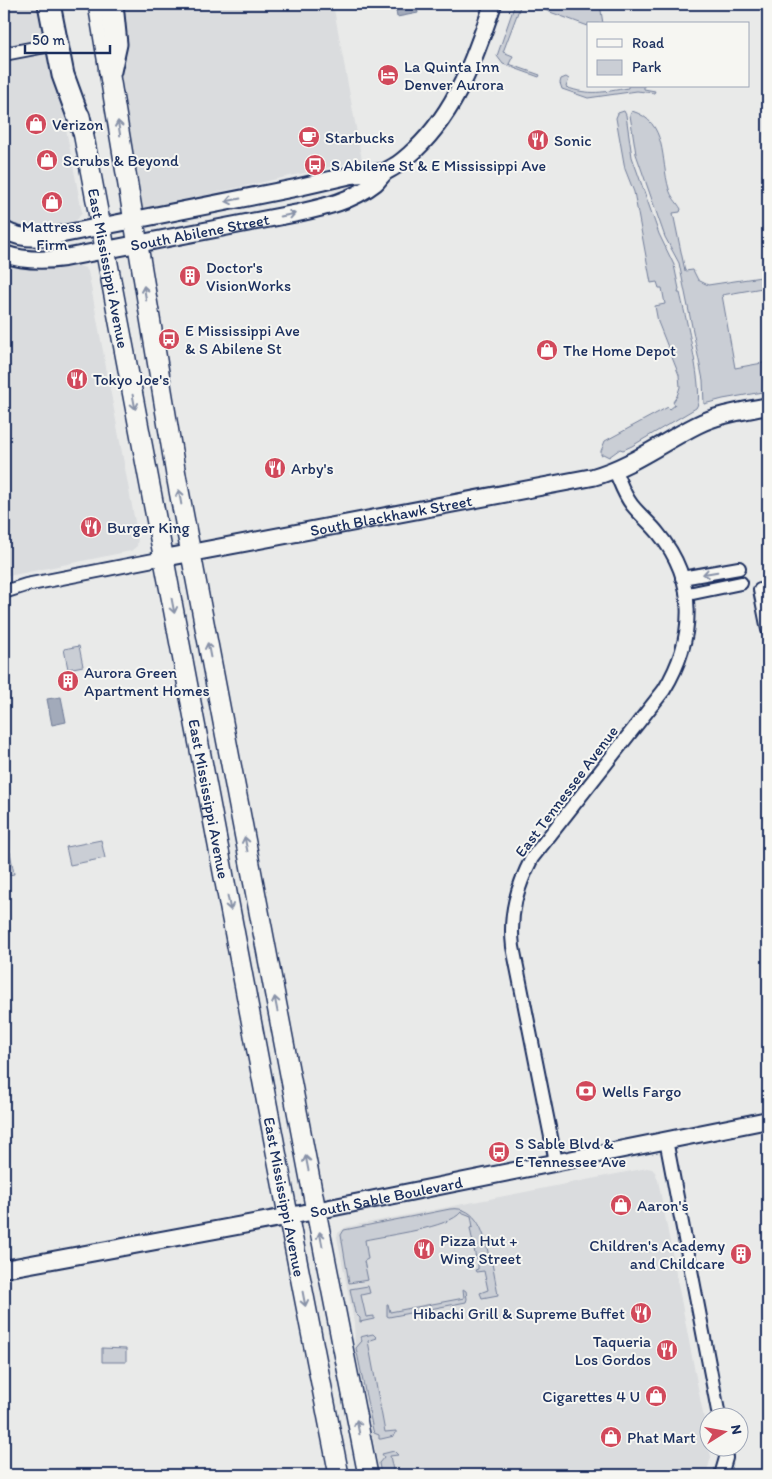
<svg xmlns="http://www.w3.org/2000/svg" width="772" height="1479" font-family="Itim,sans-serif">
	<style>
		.built { fill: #dadcde }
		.green { fill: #caced5; stroke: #727e9a }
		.water { fill: #a2aaba; stroke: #6c7995 }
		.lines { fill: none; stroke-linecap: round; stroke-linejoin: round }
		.street-casing { stroke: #1b2f5e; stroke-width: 16 }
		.secondary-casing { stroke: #1b2f5e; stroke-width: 20 }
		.primary-casing { stroke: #1b2f5e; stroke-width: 22 }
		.highway-casing { stroke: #1b2f5e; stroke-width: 25 }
		.street { stroke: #f6f6f2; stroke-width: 12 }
		.secondary { stroke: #f6f6f2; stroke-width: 16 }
		.primary { stroke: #f6f6f2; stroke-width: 19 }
		.highway { stroke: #f6f6f2; stroke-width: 21 }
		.oneway { stroke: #8892a8 }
		.labels { text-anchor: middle; stroke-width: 4; stroke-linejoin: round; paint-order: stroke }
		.poi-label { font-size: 16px; fill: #1b2f5e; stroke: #f6f6f2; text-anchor: start }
		.street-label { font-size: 16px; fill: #1b2f5e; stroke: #f6f6f2 }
	</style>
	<rect width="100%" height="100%" fill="#e9eae9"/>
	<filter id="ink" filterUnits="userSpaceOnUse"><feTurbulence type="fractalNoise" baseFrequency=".02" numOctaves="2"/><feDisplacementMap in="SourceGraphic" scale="10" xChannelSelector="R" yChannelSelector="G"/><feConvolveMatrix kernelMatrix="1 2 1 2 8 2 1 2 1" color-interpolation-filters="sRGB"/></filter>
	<g filter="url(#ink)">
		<path class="built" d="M 4,4 L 42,4 L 82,212 L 78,219 L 71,223 L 36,230 L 19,227 L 4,220 Z
			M 105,4 L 333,4 L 362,160 L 142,209 Z
			M 4,264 L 40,270 L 77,265 L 85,268 L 88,271 L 138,538 L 137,546 L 131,551 L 4,577 Z
			M 647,1168 L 652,1169 L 655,1172 L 658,1180 L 705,1424 L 711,1457 L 706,1475 L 380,1475 L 355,1348 L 354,1322 L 337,1237 L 338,1233 L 346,1227 Z"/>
		<path class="green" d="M 515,4 L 521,4 L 503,52 L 513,56 L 509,64 L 540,75 L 539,77 L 503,64 L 497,56 Z
			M 543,4 L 600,4 L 603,24 L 588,24 L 588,26 L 542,9 Z
			M 566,77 L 569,79 L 566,87 C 589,96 604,92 628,88 L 628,86 L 644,86 L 644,89 L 655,91 L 654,93 L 637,91 L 588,98 L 562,89 L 560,83 L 561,79 Z
			M 624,111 L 626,115 L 632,157 L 659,234 L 674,265 L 679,289 L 678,293 L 680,293 C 684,311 706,397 696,408 L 632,446 L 623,450 L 620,449 L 609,457 L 603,454 L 601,455 L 601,451 L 605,441 L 668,407 L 670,409 L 675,405 L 673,402 L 677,396 L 680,387 L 679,375 L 658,322 L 655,306 L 665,304 L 662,288 L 659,288 L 657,282 L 651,283 L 634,192 L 625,169 L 616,118 L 618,113 Z
			M 632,111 C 668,122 660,159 669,189 C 671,197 677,202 681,209 L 680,212 L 673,213 L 685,271 L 693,270 L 698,280 L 708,285 L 768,276 L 768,287 L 722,295 L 735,368 L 768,362 L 768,391 L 723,399 L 704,404 L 703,380 L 679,263 L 665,237 L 636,154 L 630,115 Z
			M 79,646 L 83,666 L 68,669 L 64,649 Z
			M 101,840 L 105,858 L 70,865 L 66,847 Z
			M 10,852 L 14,874 L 4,876 L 4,853 Z
			M 450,1209 C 478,1205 485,1236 489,1257 L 476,1259 L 470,1228 L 473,1227 L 471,1216 L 461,1212 C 449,1228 387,1235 365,1240 L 368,1259 L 364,1261 L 368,1280 L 349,1283 L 341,1235 L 344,1230 Z
			M 490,1261 L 492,1263 L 498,1295 L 482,1298 L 480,1293 L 488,1290 L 484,1271 L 476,1272 L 475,1270 L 478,1269 L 478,1264 Z
			M 368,1286 L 370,1293 L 361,1295 L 366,1317 L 374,1316 L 374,1319 L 360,1322 L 360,1318 L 355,1313 L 350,1289 Z
			M 463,1289 L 466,1291 L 467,1299 L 466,1302 L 389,1317 L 387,1316 L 387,1304 L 388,1304 L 390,1312 L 464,1298 Z
			M 373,1334 L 377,1338 L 368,1341 L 385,1432 L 396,1431 L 396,1433 L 394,1436 L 381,1439 L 379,1439 L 379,1435 L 374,1433 L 373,1430 L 356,1348 L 362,1341 L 360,1337 Z
			M 102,1348 L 126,1349 L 126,1362 L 102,1362 Z
			M 394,1451 L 398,1455 L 390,1456 L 394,1475 L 381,1475 L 379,1463 L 384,1457 L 382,1454 Z"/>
		<path class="water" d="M 402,4 L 416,4 L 418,13 L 397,17 L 395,5 Z
			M 61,697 L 66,722 L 52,725 L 47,699 Z"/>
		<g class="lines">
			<g class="street-casing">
				<path id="street" d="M 4,54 L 56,44
					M 682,578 L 739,568
					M 760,590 L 768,630
					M 4,592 L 26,585 L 164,558
					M 688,594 L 741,583
					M 666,1140 L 719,1416
					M 556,1162 L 513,947 C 509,914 517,887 532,858 L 664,690 C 695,639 698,581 658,533 C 650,523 640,515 632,505 C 624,495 620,482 615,471
					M 721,1475 L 726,1458 L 725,1446"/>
			</g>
			<g class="secondary-casing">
				<g id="secondary">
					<path d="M 4,230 C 18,238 32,239 48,237 L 295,188 L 352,175 L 384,172"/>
					<path id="s1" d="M 4,254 C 24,261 43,261 64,258 L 298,213 C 325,207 352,201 375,183 C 379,180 381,175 385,172 C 388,170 392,168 395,166 C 402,162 409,155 415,150 C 457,110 475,57 493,4"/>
					<path id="s2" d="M 164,558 L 593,477 C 632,466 661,443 697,425 C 719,414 744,411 768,406"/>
					<path id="s3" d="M 4,1269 L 275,1219 L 768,1120"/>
				</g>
			</g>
			<g class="primary-casing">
				<g id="primary">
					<path d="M 98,4 L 176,475 L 316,1211 L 368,1475"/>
					<path id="s4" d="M 80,116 L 284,1194 L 339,1475"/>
				</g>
			</g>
			<g class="highway-casing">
				<path id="highway" d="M 49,4 L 63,75 L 83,130
					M 110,71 L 116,44 L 112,4"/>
			</g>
			<use href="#street" class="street"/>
			<use href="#secondary" class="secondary"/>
			<use href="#primary" class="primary"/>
			<use href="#highway" class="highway"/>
		</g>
		<defs><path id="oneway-shaft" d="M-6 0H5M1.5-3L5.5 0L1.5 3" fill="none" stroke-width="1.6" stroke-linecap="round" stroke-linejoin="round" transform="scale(1.25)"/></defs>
		<g class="oneway">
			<use href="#oneway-shaft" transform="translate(119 128) rotate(-99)"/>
			<use href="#oneway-shaft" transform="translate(233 200) rotate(169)"/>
			<use href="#oneway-shaft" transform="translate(288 215) rotate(-11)"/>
			<use href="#oneway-shaft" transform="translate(145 293) rotate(-99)"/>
			<use href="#oneway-shaft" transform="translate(134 402) rotate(79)"/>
			<use href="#oneway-shaft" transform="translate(180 497) rotate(-100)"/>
			<use href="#oneway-shaft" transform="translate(710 573) rotate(170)"/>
			<use href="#oneway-shaft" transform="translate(173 606) rotate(79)"/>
			<use href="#oneway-shaft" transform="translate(209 650) rotate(-101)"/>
			<use href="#oneway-shaft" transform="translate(246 844) rotate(-101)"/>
			<use href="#oneway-shaft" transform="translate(229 903) rotate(79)"/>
			<use href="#oneway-shaft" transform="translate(276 1004) rotate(-101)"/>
			<use href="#oneway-shaft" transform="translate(307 1163) rotate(-101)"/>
			<use href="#oneway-shaft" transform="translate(321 1239) rotate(-101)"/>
			<use href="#oneway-shaft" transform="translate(304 1299) rotate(79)"/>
			<use href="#oneway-shaft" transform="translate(358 1427) rotate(-101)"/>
		</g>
	</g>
	<defs>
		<g id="hotel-disc" transform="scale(1.125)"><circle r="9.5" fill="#d1495b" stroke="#f6f6f2"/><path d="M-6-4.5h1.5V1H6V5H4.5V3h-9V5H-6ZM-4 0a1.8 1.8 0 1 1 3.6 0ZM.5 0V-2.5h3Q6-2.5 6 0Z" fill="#fff"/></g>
		<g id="shop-disc" transform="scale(1.125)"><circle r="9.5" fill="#d1495b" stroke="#f6f6f2"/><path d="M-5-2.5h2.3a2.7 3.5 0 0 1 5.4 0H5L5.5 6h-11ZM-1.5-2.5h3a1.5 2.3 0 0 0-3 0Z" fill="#fff"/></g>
		<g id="cafe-disc" transform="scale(1.125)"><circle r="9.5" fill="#d1495b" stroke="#f6f6f2"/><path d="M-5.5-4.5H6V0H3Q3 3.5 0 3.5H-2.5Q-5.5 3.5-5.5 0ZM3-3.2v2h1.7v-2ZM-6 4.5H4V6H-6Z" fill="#fff"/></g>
		<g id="restaurant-disc" transform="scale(1.125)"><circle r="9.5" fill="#d1495b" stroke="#f6f6f2"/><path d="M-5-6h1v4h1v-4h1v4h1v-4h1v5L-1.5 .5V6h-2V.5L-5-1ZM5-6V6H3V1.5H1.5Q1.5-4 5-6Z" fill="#fff"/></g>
		<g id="bus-disc" transform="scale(1.125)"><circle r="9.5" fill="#d1495b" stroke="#f6f6f2"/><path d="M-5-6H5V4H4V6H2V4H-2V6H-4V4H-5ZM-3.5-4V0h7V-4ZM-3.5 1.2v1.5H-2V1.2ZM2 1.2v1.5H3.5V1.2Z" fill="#fff"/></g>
		<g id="building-disc" transform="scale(1.125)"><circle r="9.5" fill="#d1495b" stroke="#f6f6f2"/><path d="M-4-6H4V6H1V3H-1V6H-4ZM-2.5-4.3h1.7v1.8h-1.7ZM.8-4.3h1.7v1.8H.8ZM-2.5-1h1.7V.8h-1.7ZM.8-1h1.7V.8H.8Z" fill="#fff"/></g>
		<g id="bank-disc" transform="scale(1.125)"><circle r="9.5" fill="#d1495b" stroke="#f6f6f2"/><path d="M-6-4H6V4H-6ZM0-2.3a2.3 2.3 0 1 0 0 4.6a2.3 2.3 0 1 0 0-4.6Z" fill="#fff"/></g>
	</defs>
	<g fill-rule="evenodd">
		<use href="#hotel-disc" x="388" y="75"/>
		<use href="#shop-disc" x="36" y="124"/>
		<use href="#cafe-disc" x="309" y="137"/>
		<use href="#restaurant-disc" x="538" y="140"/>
		<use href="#shop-disc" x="47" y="160"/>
		<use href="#bus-disc" x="315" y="165"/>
		<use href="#shop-disc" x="52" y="202"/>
		<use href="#building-disc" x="190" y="276"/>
		<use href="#bus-disc" x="169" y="339"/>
		<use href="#shop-disc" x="547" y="350"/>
		<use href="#restaurant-disc" x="77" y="379"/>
		<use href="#restaurant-disc" x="275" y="468"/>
		<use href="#restaurant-disc" x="91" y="527"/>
		<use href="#building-disc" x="68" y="681"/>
		<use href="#bank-disc" x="586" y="1091"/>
		<use href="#bus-disc" x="499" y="1152"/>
		<use href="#shop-disc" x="621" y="1205"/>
		<use href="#restaurant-disc" x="424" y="1249"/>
		<use href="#building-disc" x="741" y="1254"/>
		<use href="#restaurant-disc" x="641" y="1313"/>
		<use href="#restaurant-disc" x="667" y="1350"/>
		<use href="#shop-disc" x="656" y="1396"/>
		<use href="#shop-disc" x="611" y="1437"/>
	</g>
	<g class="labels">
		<g class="poi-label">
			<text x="404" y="72">La Quinta Inn<tspan x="404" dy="18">Denver Aurora</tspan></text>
			<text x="52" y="130">Verizon</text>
			<text x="325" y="143">Starbucks</text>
			<text x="554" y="146">Sonic</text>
			<text x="63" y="166">Scrubs &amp; Beyond</text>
			<text x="331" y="171">S Abilene St &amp; E Mississippi Ave</text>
			<text x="52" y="232" text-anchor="middle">Mattress<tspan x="52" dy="18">Firm</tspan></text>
			<text x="206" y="273">Doctor's<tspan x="206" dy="18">VisionWorks</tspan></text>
			<text x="185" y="336">E Mississippi Ave<tspan x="185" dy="18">&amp; S Abilene St</tspan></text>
			<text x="563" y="356">The Home Depot</text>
			<text x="93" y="385">Tokyo Joe's</text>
			<text x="291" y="474">Arby's</text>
			<text x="107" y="533">Burger King</text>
			<text x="84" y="678">Aurora Green<tspan x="84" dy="18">Apartment Homes</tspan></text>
			<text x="602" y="1097">Wells Fargo</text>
			<text x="515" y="1149">S Sable Blvd &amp;<tspan x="515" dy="18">E Tennessee Ave</tspan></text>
			<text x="637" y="1211">Aaron's</text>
			<text x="440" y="1246">Pizza Hut +<tspan x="440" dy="18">Wing Street</tspan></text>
			<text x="725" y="1251" text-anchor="end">Children's Academy<tspan x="725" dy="18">and Childcare</tspan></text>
			<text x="625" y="1319" text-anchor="end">Hibachi Grill &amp; Supreme Buffet</text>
			<text x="651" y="1347" text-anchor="end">Taqueria<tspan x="651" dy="18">Los Gordos</tspan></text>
			<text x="640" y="1402" text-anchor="end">Cigarettes 4 U</text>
			<text x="627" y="1443">Phat Mart</text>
		</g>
		<g class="street-label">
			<text dy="6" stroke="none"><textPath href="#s1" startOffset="199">South Abilene Street</textPath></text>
			<text dy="6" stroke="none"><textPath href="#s4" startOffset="155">East Mississippi Avenue</textPath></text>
			<text dy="6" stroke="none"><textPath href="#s2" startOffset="231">South Blackhawk Street</textPath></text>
			<text transform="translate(566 791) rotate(-53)" y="6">East Tennessee Avenue</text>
			<text dy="6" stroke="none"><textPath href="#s4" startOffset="695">East Mississippi Avenue</textPath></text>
			<text dy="6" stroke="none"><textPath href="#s4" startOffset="1100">East Mississippi Avenue</textPath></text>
			<text dy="6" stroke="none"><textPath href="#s3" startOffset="389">South Sable Boulevard</textPath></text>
		</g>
	</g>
	<rect width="772" height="1479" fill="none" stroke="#f6f6f2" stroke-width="20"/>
	<rect x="10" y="10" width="752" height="1459" fill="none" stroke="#1b2f5e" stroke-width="2" filter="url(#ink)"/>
	<rect x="587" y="22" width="162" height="65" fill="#f6f6f2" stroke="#9ea6b7"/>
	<rect x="597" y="39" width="25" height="8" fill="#f6f6f2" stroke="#9ea6b7"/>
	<text x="632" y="48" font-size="15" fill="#1b2f5e">Road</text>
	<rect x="597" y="60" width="25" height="15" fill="#caced5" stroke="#9ea6b7"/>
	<text x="632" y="72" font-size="15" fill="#1b2f5e">Park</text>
	<g transform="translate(724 1432) rotate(79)"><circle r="24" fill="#f6f6f2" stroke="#9ea6b7"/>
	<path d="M0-4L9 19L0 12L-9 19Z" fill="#d1495b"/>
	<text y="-8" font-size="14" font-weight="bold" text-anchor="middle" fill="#1b2f5e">N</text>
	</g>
	<path d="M25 45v8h85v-8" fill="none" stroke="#1b2f5e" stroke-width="2.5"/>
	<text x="32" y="45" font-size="15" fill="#1b2f5e" stroke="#f6f6f2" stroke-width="4" paint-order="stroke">50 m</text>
</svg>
